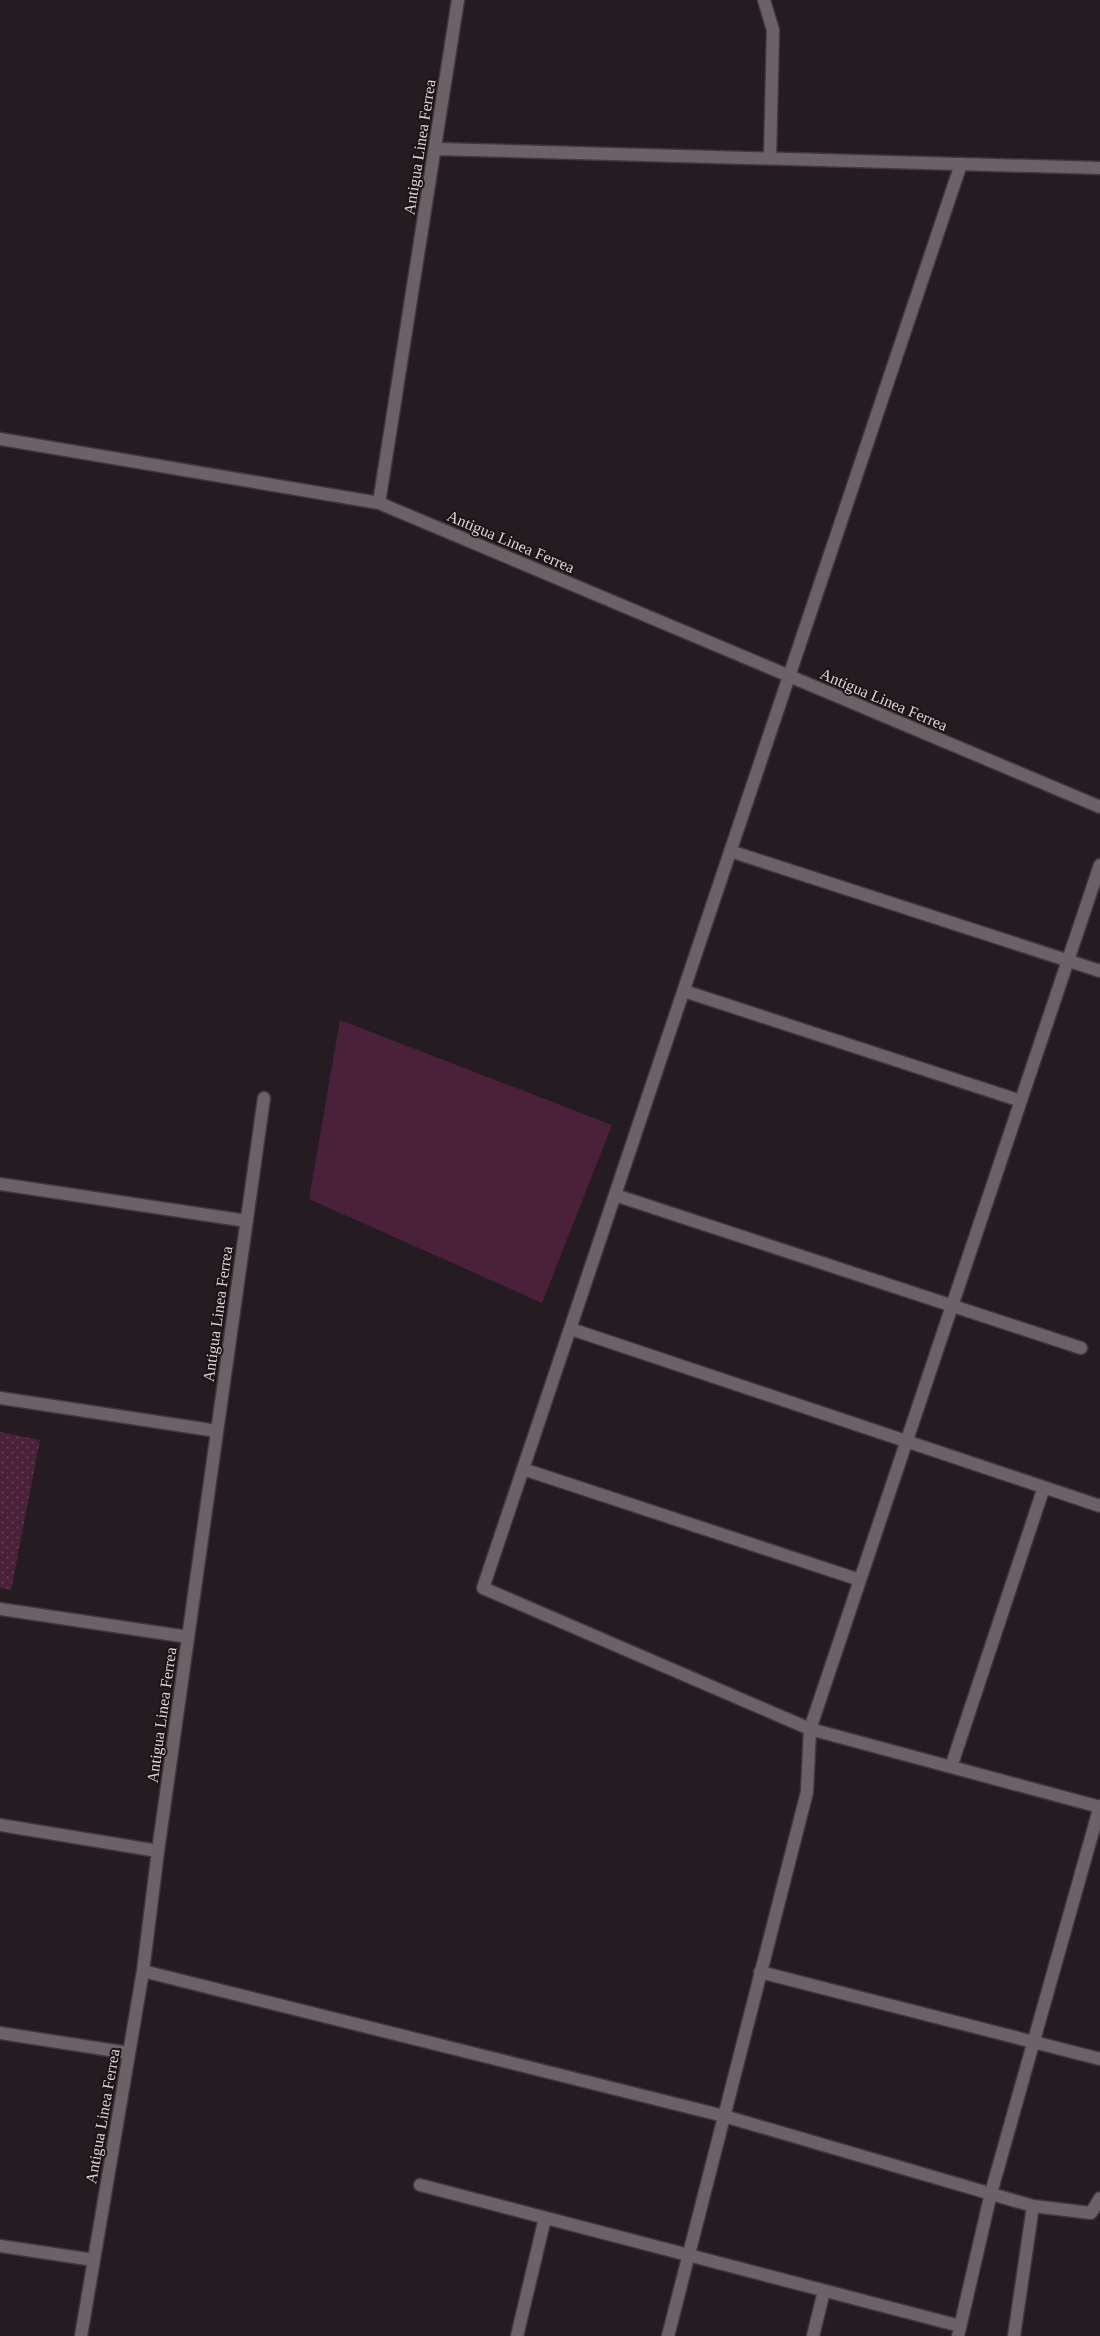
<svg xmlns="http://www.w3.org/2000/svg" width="1100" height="2336" font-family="Georgia,serif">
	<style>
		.grass { fill: #4b203a }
		.park { fill: url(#park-dots) }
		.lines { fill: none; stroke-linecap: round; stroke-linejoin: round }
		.street-casing { stroke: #40383c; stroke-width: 15 }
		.street { stroke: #6c6167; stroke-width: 12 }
		.labels { text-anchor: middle; stroke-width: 4; stroke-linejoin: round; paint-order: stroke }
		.street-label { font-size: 16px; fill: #ddd7da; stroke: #1c1317 }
	</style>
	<defs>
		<pattern id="park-dots" width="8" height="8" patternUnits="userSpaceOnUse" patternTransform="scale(1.25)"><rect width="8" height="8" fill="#4b203a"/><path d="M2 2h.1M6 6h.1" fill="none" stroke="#644056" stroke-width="1.8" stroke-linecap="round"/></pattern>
	</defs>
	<rect width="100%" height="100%" fill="#251c21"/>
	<path class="grass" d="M 340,1020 L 612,1125 L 542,1303 L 309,1199 Z"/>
	<path class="park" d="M 0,1432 L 40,1440 L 11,1590 L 0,1588 Z"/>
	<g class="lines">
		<g class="street-casing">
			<path id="street" d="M 458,0 L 379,503 L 1100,807
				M 764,0 L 773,30 L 770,158
				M 436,149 L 1100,168
				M 961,164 L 483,1588 L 810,1729 L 1100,1807
				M 0,439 L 379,503
				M 730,851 L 1100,971
				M 684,991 L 1021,1101
				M 0,1184 L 247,1221
				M 615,1195 L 1081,1348
				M 571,1329 L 1100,1506
				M 0,1398 L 217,1431
				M 523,1469 L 860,1580
				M 0,1609 L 188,1637
				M 951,1767 L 1044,1487
				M 0,1825 L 158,1851
				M 143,1971 L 724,2116 L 1033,2206 L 1091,2213 L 1100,2198
				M 760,1972 L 1100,2059
				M 0,2033 L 129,2053
				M 420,2185 L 960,2326
				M 0,2246 L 94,2260
				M 81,2336 L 143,1971 L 158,1851 L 264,1098
				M 517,2336 L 545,2218
				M 668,2336 L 807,1792 L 810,1729 L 1100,865
				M 813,2336 L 824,2291
				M 958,2336 L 991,2193 L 1100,1806
				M 1014,2336 L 1033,2206"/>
		</g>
		<use href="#street" class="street"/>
	</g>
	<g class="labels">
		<g class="street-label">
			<text transform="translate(419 147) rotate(-81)" y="6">Antigua Linea Ferrea</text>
			<text transform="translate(511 541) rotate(23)" y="6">Antigua Linea Ferrea</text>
			<text transform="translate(884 699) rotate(23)" y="6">Antigua Linea Ferrea</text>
			<text transform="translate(217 1314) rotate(-82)" y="6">Antigua Linea Ferrea</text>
			<text transform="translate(161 1715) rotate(-82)" y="6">Antigua Linea Ferrea</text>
			<text transform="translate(102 2116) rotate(-80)" y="6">Antigua Linea Ferrea</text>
		</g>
	</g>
</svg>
